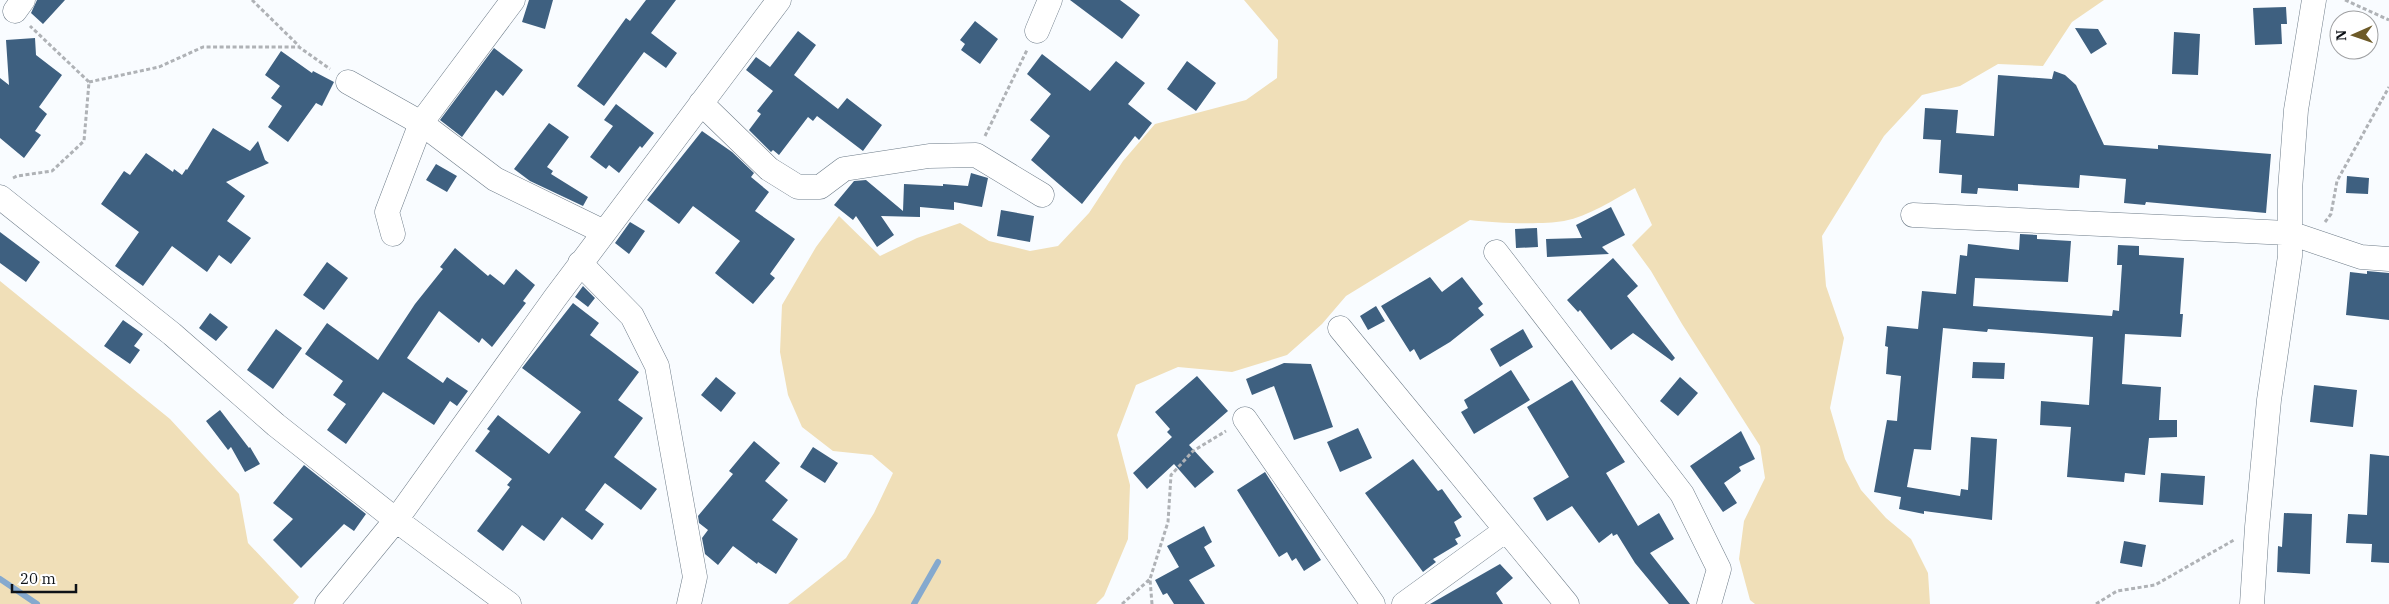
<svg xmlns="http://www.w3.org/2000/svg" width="2389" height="604" font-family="'IBM Plex Serif',serif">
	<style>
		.green { fill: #f0dfb8 }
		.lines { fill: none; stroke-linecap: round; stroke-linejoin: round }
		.stream { stroke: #85a9ce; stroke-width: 6 }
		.building { fill: #3e6080 }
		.street-casing { stroke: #6e7c89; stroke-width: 25 }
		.path { stroke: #afb2b6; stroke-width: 3; stroke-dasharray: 4 2.5; stroke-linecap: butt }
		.street { stroke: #fff; stroke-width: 24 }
	</style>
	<rect width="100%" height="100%" fill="#f9fcff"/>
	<path class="green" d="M 1244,0 L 2104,0 L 2072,22 L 2043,66 L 1998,64 L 1960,86 L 1922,95 L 1884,136 L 1822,236 L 1826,286 L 1844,338 L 1830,408 L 1845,459 L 1861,490 L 1886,518 L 1911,539 L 1928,573 L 1930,604 L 1755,604 L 1750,600 L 1739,559 L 1744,521 L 1765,478 L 1760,446 L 1682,324 L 1651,271 L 1632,245 L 1652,225 L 1635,188 C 1613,200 1589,216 1564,221 C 1540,225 1495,223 1470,220 L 1346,296 L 1322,324 L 1287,355 L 1232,372 L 1178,367 L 1136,385 L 1117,435 L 1130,485 L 1128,539 L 1104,596 L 1096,604 L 788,604 L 846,558 L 874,513 L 893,473 L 872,455 L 833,451 L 802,427 L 788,395 L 780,352 L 782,305 L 816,247 L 839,216 L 880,256 L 917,238 L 960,223 L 989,241 L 1030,251 L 1058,246 L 1089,213 L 1123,161 L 1155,124 L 1246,100 L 1277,78 L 1278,40 Z
		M 0,281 L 170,419 L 239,494 L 248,543 L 299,597 L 293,604 L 0,604 Z"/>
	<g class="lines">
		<path class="stream" d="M 0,579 L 37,604
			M 914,604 L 938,562"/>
	</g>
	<path class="building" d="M 37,0 L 65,0 L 43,24 L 31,13 Z
		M 529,0 L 553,0 L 545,29 L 522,22 Z
		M 646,0 L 676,0 L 651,33 L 677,53 L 666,68 L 644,52 L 604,106 L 577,86 L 626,18 L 630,21 Z
		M 1070,0 L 1120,0 L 1140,15 L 1122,39 Z
		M 2286,7 L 2287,24 L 2281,24 L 2282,44 L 2255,45 L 2253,8 Z
		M 975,21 L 998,39 L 980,64 L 961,50 L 965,44 L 960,40 Z
		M 2075,28 L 2098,29 L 2107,44 L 2091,54 Z
		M 798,31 L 816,45 L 794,75 L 838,109 L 847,98 L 882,125 L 863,151 L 817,116 L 813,121 L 808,117 L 779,155 L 773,150 L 771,152 L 749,130 L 761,114 L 757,111 L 773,91 L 746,70 L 756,57 L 770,67 Z
		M 2174,32 L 2200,34 L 2198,75 L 2172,74 Z
		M 35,38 L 36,55 L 62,75 L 39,107 L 47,114 L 35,131 L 41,135 L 24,158 L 0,138 L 0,78 L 9,85 L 6,40 Z
		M 494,48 L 523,70 L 503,96 L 496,90 L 462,137 L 440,120 Z
		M 281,51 L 312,73 L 313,71 L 334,82 L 322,106 L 316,103 L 288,142 L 268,127 L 282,106 L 271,98 L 280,86 L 265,75 Z
		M 1042,54 L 1090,91 L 1116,61 L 1145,83 L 1128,104 L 1152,123 L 1139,140 L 1135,136 L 1082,204 L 1031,160 L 1050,136 L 1030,120 L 1051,94 L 1027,74 Z
		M 1187,61 L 1216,83 L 1196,111 L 1167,89 Z
		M 2054,71 L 2065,75 L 2076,85 L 2104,145 L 2158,149 L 2158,145 L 2271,154 L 2266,213 L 2146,202 L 2145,205 L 2124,203 L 2126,179 L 2080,175 L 2079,188 L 2018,184 L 2018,191 L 1978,188 L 1977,194 L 1961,193 L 1962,175 L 1939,173 L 1941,140 L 1923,139 L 1925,108 L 1958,110 L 1956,133 L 1994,136 L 1998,75 L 2052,79 Z
		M 616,104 L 654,133 L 642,148 L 640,146 L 619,173 L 609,165 L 606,169 L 590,157 L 613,126 L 604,120 Z
		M 549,123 L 569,137 L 547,167 L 553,171 L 551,174 L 588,197 L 583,206 L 530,181 L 514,169 Z
		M 213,128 L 250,151 L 258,141 L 265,160 L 269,163 L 226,182 L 245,196 L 227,221 L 251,238 L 231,264 L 219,255 L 207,272 L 172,246 L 143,286 L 115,266 L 139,232 L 101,204 L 124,171 L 130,175 L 146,153 L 173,172 L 174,169 L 182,175 L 186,169 L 187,170 Z
		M 702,131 L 732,152 L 754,173 L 751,177 L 769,192 L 755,211 L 795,239 L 770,274 L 775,278 L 753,304 L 715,273 L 740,241 L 693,206 L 679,224 L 647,200 Z
		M 436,164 L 457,176 L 447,192 L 426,180 Z
		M 971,173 L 988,178 L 982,207 L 954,202 L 954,210 L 920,207 L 920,217 L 881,216 L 894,235 L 877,247 L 856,216 L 853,220 L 834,205 L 854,181 L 866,180 L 903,211 L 904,184 L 943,186 L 943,184 L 968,186 Z
		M 2347,176 L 2369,178 L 2368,194 L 2346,193 Z
		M 1611,207 L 1625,235 L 1602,247 L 1609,254 L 1547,257 L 1546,239 L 1582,238 L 1576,225 Z
		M 1001,210 L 1034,216 L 1030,242 L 997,236 Z
		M 630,222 L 645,231 L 629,254 L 615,243 Z
		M 1537,228 L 1538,247 L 1516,248 L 1515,229 Z
		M 0,232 L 40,262 L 26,282 L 0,263 Z
		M 2020,234 L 2037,235 L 2037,239 L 2071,241 L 2068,282 L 1975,278 L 1973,306 L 2112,316 L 2113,310 L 2119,311 L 2122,265 L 2117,265 L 2118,245 L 2139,246 L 2139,255 L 2184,258 L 2180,314 L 2183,314 L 2181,337 L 2125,334 L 2122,384 L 2161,387 L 2159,420 L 2177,420 L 2177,437 L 2149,438 L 2145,475 L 2125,473 L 2124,482 L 2067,477 L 2071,427 L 2040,425 L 2041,401 L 2089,405 L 2093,337 L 1988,329 L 1987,332 L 1943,328 L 1931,450 L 1914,449 L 1907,487 L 1960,496 L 1961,489 L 1968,490 L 1971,437 L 1997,439 L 1992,520 L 1924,511 L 1924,514 L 1899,509 L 1901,497 L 1874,492 L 1887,420 L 1897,421 L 1901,376 L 1886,374 L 1888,347 L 1885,346 L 1887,326 L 1918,329 L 1922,291 L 1956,294 L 1960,255 L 1967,256 L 1968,244 L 2019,250 Z
		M 455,248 L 488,276 L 490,274 L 504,285 L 516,269 L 535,285 L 523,301 L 526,303 L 492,347 L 482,338 L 479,343 L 439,311 L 407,358 L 443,383 L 447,377 L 468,391 L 457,406 L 450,401 L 434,425 L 383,392 L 346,444 L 327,430 L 346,404 L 333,395 L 343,381 L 305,354 L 327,323 L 378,360 L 415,304 L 443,269 L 440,267 Z
		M 1613,258 L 1638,286 L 1627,296 L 1675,358 L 1672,361 L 1633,333 L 1611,350 L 1580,310 L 1578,312 L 1567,300 Z
		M 327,262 L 348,278 L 324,310 L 303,295 Z
		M 2367,271 L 2389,273 L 2389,320 L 2346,315 L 2350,272 L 2367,274 Z
		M 1430,277 L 1442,292 L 1462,277 L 1483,304 L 1478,308 L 1484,315 L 1450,342 L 1420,360 L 1414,349 L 1410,352 L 1381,306 Z
		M 583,286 L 595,298 L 588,307 L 575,297 Z
		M 573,303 L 599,323 L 590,335 L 639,372 L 618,400 L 643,418 L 614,457 L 657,489 L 641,510 L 605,483 L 585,510 L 604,524 L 592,540 L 562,517 L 544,541 L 522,525 L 503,551 L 477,531 L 510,487 L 507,485 L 512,479 L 475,451 L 490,431 L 487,429 L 498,415 L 549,454 L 581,412 L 522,368 Z
		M 1376,306 L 1385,321 L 1368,330 L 1360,316 Z
		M 210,313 L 228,327 L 216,341 L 199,328 Z
		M 123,320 L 143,334 L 134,346 L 140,350 L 130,364 L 104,346 Z
		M 276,329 L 302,348 L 273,389 L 247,370 Z
		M 1523,329 L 1533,347 L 1500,367 L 1490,349 Z
		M 1973,362 L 2005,363 L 2004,379 L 1972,378 Z
		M 1284,363 L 1311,364 L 1333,427 L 1294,440 L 1274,386 L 1252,395 L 1246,379 Z
		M 1511,370 L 1530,400 L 1474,434 L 1461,412 L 1468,408 L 1464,400 Z
		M 1197,376 L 1228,411 L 1189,445 L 1214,472 L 1195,488 L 1174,464 L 1147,489 L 1133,473 L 1172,437 L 1167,432 L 1170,429 L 1155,412 Z
		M 716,377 L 736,393 L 721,412 L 701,395 Z
		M 1680,377 L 1698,393 L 1678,416 L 1660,401 Z
		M 1572,380 L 1625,462 L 1606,473 L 1638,526 L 1659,513 L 1674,539 L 1650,553 L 1690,604 L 1669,604 L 1635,563 L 1617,534 L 1613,536 L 1612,533 L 1599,543 L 1572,506 L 1547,521 L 1533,498 L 1569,477 L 1527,407 Z
		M 2314,385 L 2357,390 L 2353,427 L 2310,422 Z
		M 220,410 L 249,448 L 250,447 L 260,464 L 245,472 L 231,447 L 228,450 L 206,421 Z
		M 1358,428 L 1372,458 L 1340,472 L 1327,442 Z
		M 1741,431 L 1755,459 L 1739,467 L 1741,471 L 1724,483 L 1737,503 L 1723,512 L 1690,466 Z
		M 754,441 L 780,463 L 765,481 L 788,500 L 772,520 L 798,539 L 776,574 L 758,562 L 757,564 L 733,546 L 718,565 L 705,554 L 702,538 L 708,530 L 699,523 L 698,516 L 733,474 L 729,471 Z
		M 813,447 L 838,463 L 825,483 L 800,467 Z
		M 2370,454 L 2389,456 L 2389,563 L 2371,562 L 2372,544 L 2346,543 L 2348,514 L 2367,515 Z
		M 1413,459 L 1438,491 L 1442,489 L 1462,517 L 1454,522 L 1461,536 L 1455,539 L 1458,544 L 1433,559 L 1436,562 L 1423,572 L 1365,493 Z
		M 304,465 L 366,514 L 354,531 L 344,524 L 301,568 L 273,540 L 293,519 L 273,503 Z
		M 1265,472 L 1321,560 L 1304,571 L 1296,558 L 1292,561 L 1287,552 L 1279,557 L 1237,490 Z
		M 2161,473 L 2205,476 L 2203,505 L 2159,502 Z
		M 2284,513 L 2312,514 L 2310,574 L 2277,572 L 2278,546 L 2282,547 Z
		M 1204,526 L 1212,542 L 1204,547 L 1215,566 L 1189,580 L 1205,604 L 1174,604 L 1167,593 L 1163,595 L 1155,580 L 1179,567 L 1167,546 Z
		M 2124,541 L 2146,545 L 2142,567 L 2120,563 Z
		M 1500,564 L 1513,578 L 1496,593 L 1503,604 L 1430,604 Z"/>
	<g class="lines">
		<g class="street-casing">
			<path id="street" d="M 15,11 L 23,0
				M 1037,31 L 1050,0
				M 348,82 L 421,123 L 495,179 L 604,232
				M 701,103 L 769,169 L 798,187 L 820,187 L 844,169 L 929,156 L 976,155 L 1042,195
				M 0,197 L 172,334 L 276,425 L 396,520 L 509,604
				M 1913,215 L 2290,233 L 2361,257 L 2389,259
				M 393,234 L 387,212 L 421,123 L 513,0
				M 1496,252 L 1682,494 L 1719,569 L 1709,604
				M 580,263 L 632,316 L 657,366 L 695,577 L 689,604
				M 1340,328 L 1567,604
				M 1245,419 L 1373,604
				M 327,604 L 396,520 L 555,298 L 779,0
				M 1404,604 L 1506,530
				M 2252,604 L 2257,527 L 2269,400 L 2290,256 L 2290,190 L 2296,110 L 2314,0"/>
		</g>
		<path class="path" d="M 252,0 L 299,46
			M 2345,0 L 2389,20
			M 89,82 L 159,67 L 203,47 L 299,47 L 330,69
			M 985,136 L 1027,50
			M 13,178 L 17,176 L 52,171 L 84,141 L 89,82 L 30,26
			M 2325,222 L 2331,214 L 2337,181 L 2389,87
			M 1122,604 L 1150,579
			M 1152,604 L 1150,579 L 1168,522 L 1171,475 L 1193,451 L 1226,431
			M 2096,604 L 2117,591 L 2155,585 L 2234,540"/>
		<use href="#street" class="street"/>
	</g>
	<g transform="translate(2354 35) rotate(268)"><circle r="24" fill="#ffffff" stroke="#9fa0a2"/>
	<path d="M0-4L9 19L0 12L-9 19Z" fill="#6d5a28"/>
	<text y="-8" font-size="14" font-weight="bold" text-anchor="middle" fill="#0e1217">N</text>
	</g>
	<path d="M12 584v8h64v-8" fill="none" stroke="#0e1217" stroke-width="2.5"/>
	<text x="20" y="584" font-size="15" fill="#0e1217" stroke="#ffffff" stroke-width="4" paint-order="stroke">20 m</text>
</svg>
